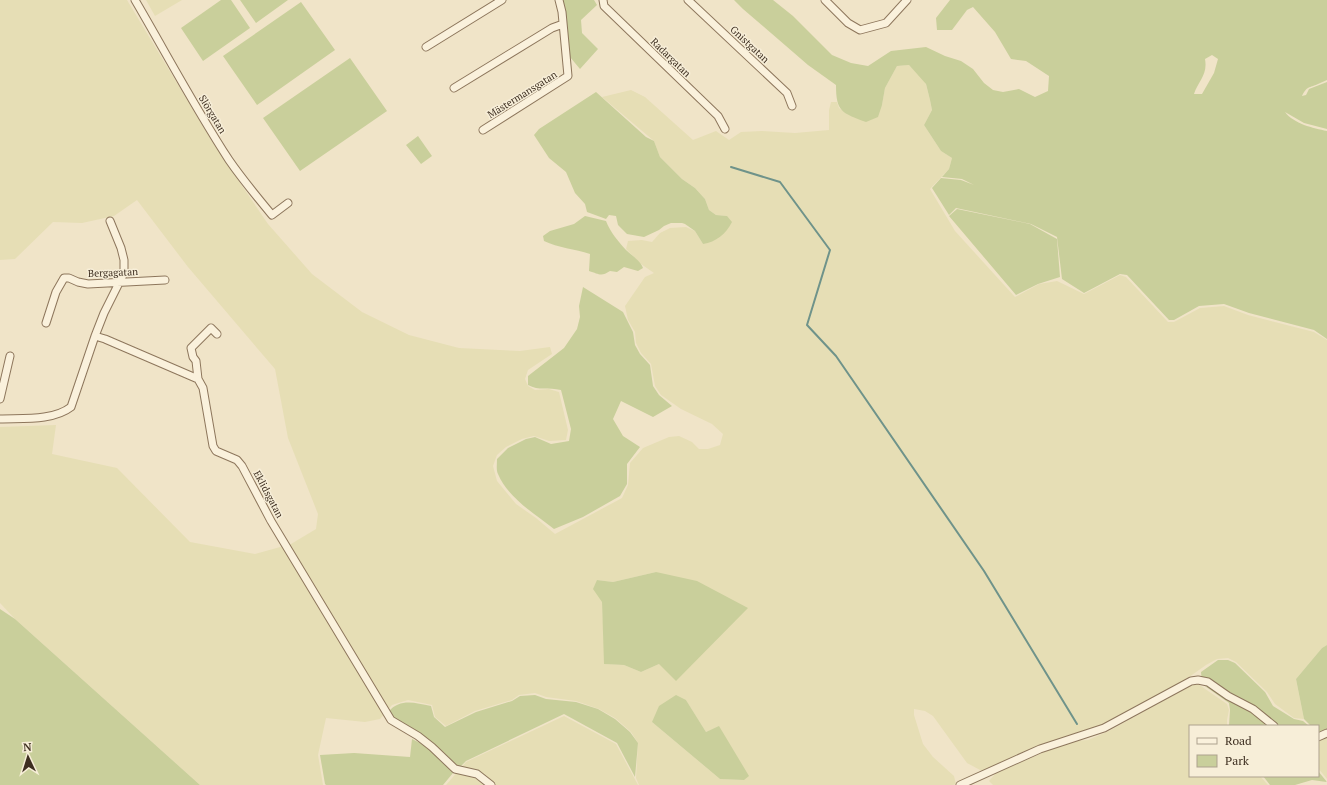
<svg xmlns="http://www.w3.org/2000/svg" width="1327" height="785" font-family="'PT Serif',serif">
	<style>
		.farmland { fill: #e6deb5; fill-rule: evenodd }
		.green { fill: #c9cf9b; fill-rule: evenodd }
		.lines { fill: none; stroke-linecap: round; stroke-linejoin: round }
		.stream { stroke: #6f938a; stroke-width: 2 }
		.street-casing { stroke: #8d765c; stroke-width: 9 }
		.street { stroke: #faf1dc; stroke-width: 7 }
		.labels { text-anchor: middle; stroke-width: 3; stroke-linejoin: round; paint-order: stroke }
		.street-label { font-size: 10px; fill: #3d2e20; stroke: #f7eed8 }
	</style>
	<rect width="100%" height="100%" fill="#f0e4c8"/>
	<path class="farmland" d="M 0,0 L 127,0 L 213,143 L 268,224 L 312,274 L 362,312 L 409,335 L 459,348 L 520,351 L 550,347 L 552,354 L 528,370 L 525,379 L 528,386 L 535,390 L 549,389 L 559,392 L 568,430 L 566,440 L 549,441 L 534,436 L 522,439 L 506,447 L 497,455 L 493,466 L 497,481 L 516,504 L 536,518 L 555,534 L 622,498 L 628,485 L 630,463 L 643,448 L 669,437 L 679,436 L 692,442 L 699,449 L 708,449 L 720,445 L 723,434 L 712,424 L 681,409 L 661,395 L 655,386 L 651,364 L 641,353 L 636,343 L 635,332 L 628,320 L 625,306 L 645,277 L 654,273 L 641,264 L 626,249 L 628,241 L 642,240 L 652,242 L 660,233 L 670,228 L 686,227 L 695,231 L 703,244 L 727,216 L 716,215 L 709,210 L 705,199 L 695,188 L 682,179 L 660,157 L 654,141 L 602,97 L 631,90 L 645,97 L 693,140 L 716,131 L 729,140 L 741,132 L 762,131 L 795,133 L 829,130 L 829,110 L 831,102 L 837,102 L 839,108 L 851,116 L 882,105 L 885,88 L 897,66 L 909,65 L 925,81 L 930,100 L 932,110 L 924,125 L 941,151 L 952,158 L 949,169 L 930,189 L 955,231 L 1015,297 L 1039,284 L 1057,281 L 1084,294 L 1120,275 L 1126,277 L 1168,322 L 1174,322 L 1200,308 L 1224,306 L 1248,315 L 1314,332 L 1327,340 L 1327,645 L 1322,648 L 1296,679 L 1304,719 L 1294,718 L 1275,704 L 1267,692 L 1236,662 L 1228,658 L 1217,659 L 1206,665 L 1182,682 L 1108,722 L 1097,729 L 1082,731 L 982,771 L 967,763 L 933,716 L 925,711 L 914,709 L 914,715 L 923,744 L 933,757 L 954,776 L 956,784 L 953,785 L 639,785 L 636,778 L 638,743 L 631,732 L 615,718 L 599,709 L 576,701 L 546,697 L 535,693 L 519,695 L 512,700 L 475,711 L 446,726 L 435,717 L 432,705 L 408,700 L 392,705 L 380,719 L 365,722 L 326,718 L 318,755 L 323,785 L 200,785 L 15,619 L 0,603 L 0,427 L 56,425 L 52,454 L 117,468 L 190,542 L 255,554 L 291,544 L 316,529 L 318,514 L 288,438 L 275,369 L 188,267 L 137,200 L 114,216 L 82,223 L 53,222 L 15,259 L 0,260 ZM 656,572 L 659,664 L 641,672 L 624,665 L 605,664 L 602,602 L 597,580 L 613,582 ZM 686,700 L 706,732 L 719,727 L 744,780 L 720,779 L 652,722 Z
		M 146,0 L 182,0 L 155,16 Z
		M 1198,684 L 1227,704 L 1229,710 L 1227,720 L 1227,726 L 1190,726 L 1190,776 L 1260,776 L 1268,785 L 993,785 L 989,781 L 996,773 L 1049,750 L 1072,741 L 1088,740 L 1109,731 L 1190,686 Z
		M 564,716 L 616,744 L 638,785 L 446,785 L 466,762 Z
		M 1327,735 L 1327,779 L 1318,768 L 1318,740 Z"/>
	<path class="green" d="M 221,0 L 231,0 L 250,28 L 203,61 L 181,28 Z
		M 240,0 L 288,0 L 256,23 Z
		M 562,0 L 594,0 L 597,5 L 581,20 L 582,33 L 598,49 L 580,69 L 570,57 L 565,7 Z
		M 734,0 L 773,0 L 793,16 L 832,55 L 851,63 L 868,66 L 891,51 L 926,47 L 945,56 L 961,61 L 973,69 L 984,83 L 993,90 L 1003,92 L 1019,89 L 1035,97 L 1048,91 L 1049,76 L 1026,61 L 1011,59 L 995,32 L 973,7 L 967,10 L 952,30 L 937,30 L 936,18 L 950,0 L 1327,0 L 1327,80 C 1324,81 1321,83 1318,84 C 1309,88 1307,86 1302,96 L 1306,95 L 1309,89 L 1327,82 L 1327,129 L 1304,123 L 1285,112 C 1294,124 1313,128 1327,131 L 1327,339 L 1314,330 L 1249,313 L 1224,304 L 1199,306 L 1174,320 L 1169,320 L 1127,275 L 1120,274 L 1084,293 L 1062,279 L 1057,237 L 1031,224 L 956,208 L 949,215 L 932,188 L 941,178 L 961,180 L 974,185 L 962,179 L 942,177 L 949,169 L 952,158 L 941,151 L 924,125 L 932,110 L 930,100 L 926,84 L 909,65 L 897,66 L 885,88 L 882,105 L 878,117 L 866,122 C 842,113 836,112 836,85 L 808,65 L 743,9 ZM 1212,55 L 1218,59 L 1214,73 L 1202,94 L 1194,94 C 1198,81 1208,75 1205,59 Z
		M 301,2 L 335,50 L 257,105 L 223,56 Z
		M 350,58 L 387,111 L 300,171 L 263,118 Z
		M 596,92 L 646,137 L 654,141 L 660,157 L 682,179 L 695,188 L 705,199 L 709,210 L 716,215 L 727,216 L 732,222 C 726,234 716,242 703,244 L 695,231 L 685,224 L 682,223 L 671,223 L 664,226 L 659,230 L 644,237 L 627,234 L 618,225 L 616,216 L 609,215 L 606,219 L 587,212 L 585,204 L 575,193 L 566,172 L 549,158 L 534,135 L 539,129 Z
		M 418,136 L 432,156 L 421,164 L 406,145 Z
		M 957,209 L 1030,224 L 1057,239 L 1060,277 L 1038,284 L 1016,295 L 949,216 Z
		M 585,216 L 606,221 C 610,232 619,242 626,250 C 632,256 640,260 643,268 L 638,271 L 624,267 L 617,272 L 610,271 C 601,277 599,274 589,271 L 590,254 C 575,249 558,248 544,241 L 543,236 L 550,231 L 574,224 Z
		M 583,287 L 623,312 L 633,332 L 635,345 L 640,354 L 650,365 L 653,386 L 659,395 L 672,406 L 653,417 L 621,401 L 613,419 L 623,436 L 640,447 L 627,464 L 627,484 L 620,496 L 583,517 L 554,529 C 535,514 508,498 498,474 C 496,470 497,464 497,459 L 508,448 L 526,439 L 535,437 L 551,444 L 569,441 L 571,429 L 561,390 C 548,387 539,391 528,385 L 528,376 L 564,348 L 577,329 L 580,317 L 579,306 Z
		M 656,572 L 697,581 L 748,608 L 676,681 L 659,664 L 641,672 L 624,665 L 604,664 L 602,602 L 593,589 L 597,580 L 613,582 Z
		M 0,609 L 15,619 L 200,785 L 0,785 Z
		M 1327,645 L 1327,729 L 1318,732 L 1318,726 L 1311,726 L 1304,719 L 1296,679 L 1322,648 Z
		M 1218,660 L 1228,660 L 1235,663 L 1265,692 L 1273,706 L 1294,719 L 1303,721 L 1309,726 L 1229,726 L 1230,710 L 1229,703 L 1202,684 L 1201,672 Z
		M 535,695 L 546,699 L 576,702 L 598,709 L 615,719 L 630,732 L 638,743 L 635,777 L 617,743 L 564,714 L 466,761 L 459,768 L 393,720 L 388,712 C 401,698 414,703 431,706 L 434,717 L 445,727 L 476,712 L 512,701 L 520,696 Z
		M 676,695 L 686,700 L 706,732 L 719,726 L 749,776 L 744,780 L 720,779 L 652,722 L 659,706 Z
		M 412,739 L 428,747 L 453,773 L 443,785 L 326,785 L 325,784 L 320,755 L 354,753 L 410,757 Z
		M 1318,771 L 1327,782 L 1312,780 L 1295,785 L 1270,785 L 1263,776 L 1318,776 Z"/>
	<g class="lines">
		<path class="stream" d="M 731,167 L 780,182 L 830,250 L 807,325 L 836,356 L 984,571 L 1077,724"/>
		<g class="street-casing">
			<path id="street" d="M 135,0 C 166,53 195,108 229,160 C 242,179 257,197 272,215 L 288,203
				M 603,0 L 604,6 L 718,116 L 725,129
				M 688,0 L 787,93 L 792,106
				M 825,0 L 848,23 L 860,30 L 886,23 L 907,0
				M 426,47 L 502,0
				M 454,88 L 552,28 L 563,24
				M 483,130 L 568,76 L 562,12 L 559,0
				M 110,221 L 121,248 L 124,260 L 124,273 L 104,313 L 95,336 L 105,339 L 198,379 L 203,388 L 213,446 L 216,451 L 237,460 L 242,466 L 271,521 L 391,720 L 418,736 L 432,747 L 455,769 L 477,774 L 491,785
				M 46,323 L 56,292 L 64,278 L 69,278 L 78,282 L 88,284 L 165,280
				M 198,379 L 196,361 L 193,357 L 191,348 L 211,328 L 217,334
				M 0,399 L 10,356
				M 0,419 C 22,418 53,421 71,407 L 95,336
				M 1318,737 L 1327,733
				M 960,785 L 1040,749 L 1104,728 L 1191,681 L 1198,680 L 1208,682 L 1228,696 L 1253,709 L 1274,726"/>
		</g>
		<use href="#street" class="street"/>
	</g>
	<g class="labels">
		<g class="street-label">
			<text transform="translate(750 44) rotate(43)" y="4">Gnistgatan</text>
			<text transform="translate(671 57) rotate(44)" y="4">Radargatan</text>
			<text transform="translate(522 94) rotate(-32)" y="4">Mästermansgatan</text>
			<text transform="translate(213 114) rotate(59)" y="4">Slörgatan</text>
			<text transform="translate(113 272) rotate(-2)" y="4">Bergagatan</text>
			<text transform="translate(269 494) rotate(62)" y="4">Eklidsgatan</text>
		</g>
	</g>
	<rect x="1189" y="725" width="130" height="52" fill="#f7eed8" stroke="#ada18e"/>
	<rect x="1197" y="738" width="20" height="6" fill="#faf1dc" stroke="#ada18e"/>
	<text x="1225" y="745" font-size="12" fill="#3d2e20">Road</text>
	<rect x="1197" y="755" width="20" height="12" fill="#c9cf9b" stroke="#ada18e"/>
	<text x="1225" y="765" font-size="12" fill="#3d2e20">Park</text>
	<g transform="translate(28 757) rotate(356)" stroke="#f7eed8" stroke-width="3" paint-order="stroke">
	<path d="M0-3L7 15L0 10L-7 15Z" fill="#3d2e20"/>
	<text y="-6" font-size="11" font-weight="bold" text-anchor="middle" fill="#3d2e20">N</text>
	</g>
</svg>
